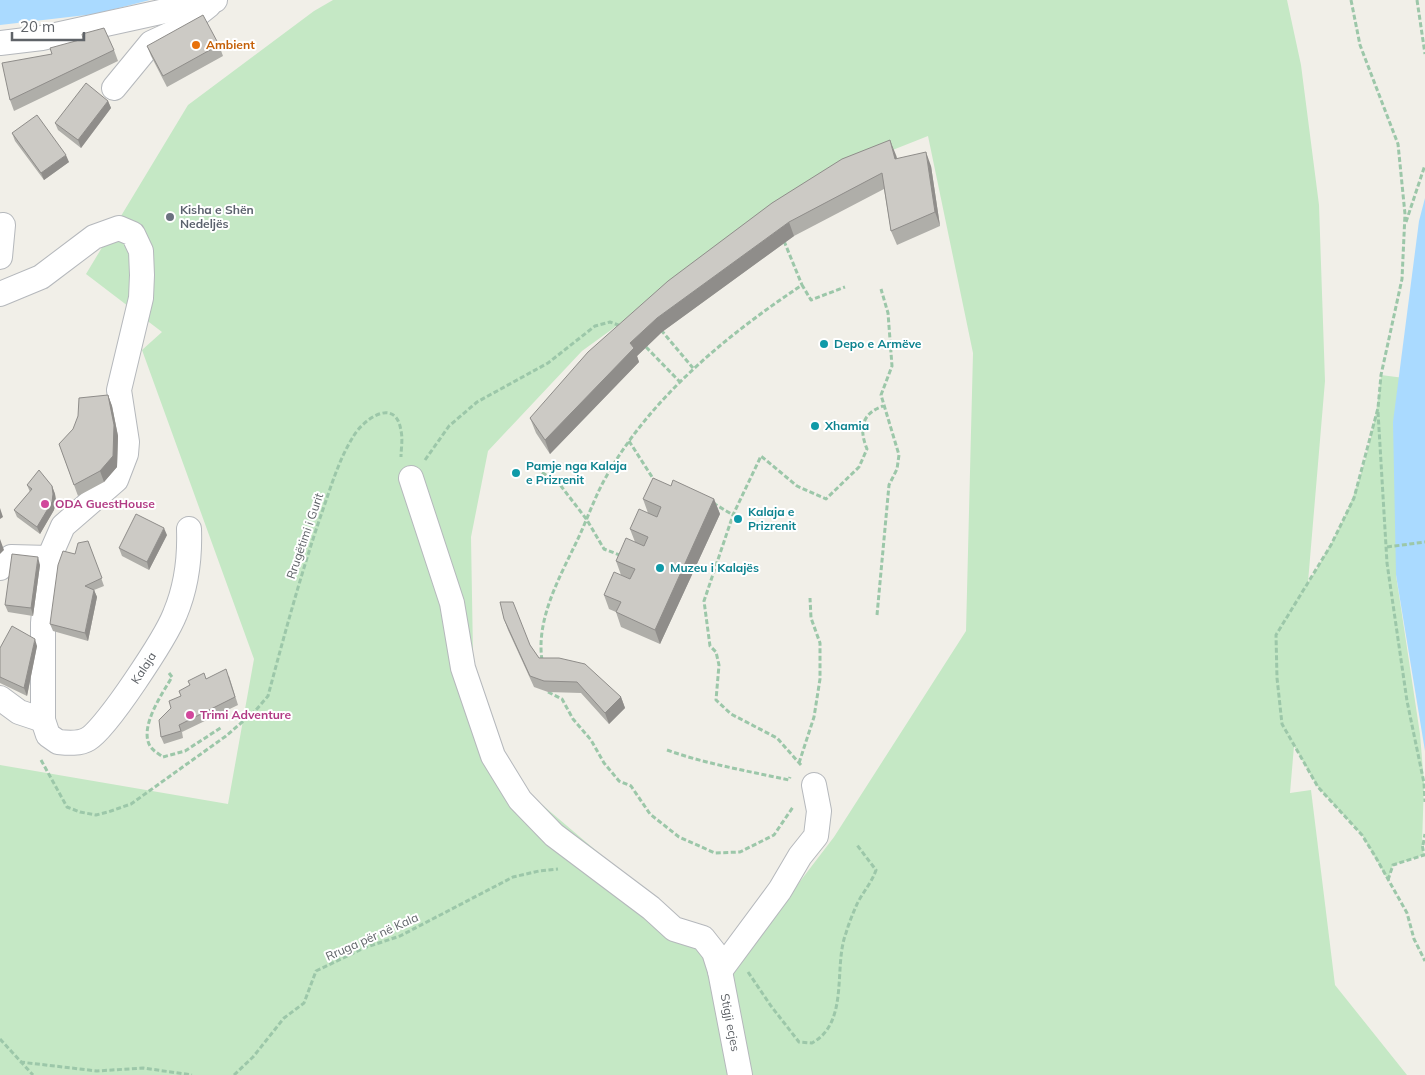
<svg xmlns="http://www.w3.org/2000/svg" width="1425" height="1075" font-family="Mulish,sans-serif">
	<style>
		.green { fill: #c5e8c5; fill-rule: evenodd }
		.water { fill: #aadaff }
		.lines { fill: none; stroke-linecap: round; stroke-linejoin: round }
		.minor-casing { stroke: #b5b8bc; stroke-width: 26 }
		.path { stroke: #9cc7a9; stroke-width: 3; stroke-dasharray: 5 2.5; stroke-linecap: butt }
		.minor { stroke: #fff; stroke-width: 24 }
		.wall { fill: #afaea9 }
		.shaded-wall { fill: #8f8d8a }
		.building { fill: #cccac5; stroke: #8f8d8a }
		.food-dot { fill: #e8710a; stroke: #fff; stroke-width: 2 }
		.worship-dot { fill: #6b7280; stroke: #fff; stroke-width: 2 }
		.culture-dot { fill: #0f9aa8; stroke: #fff; stroke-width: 2 }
		.hotel-dot { fill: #d1479c; stroke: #fff; stroke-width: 2 }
		.labels { text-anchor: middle; stroke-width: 4; stroke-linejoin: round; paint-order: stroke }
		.food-label { font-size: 12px; font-weight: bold; fill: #c56008; stroke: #fff; text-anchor: start }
		.worship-label { font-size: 12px; font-weight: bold; fill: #5b616d; stroke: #fff; text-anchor: start }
		.culture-label { font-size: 12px; font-weight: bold; fill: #0d838f; stroke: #fff; text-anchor: start }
		.hotel-label { font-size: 12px; font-weight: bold; fill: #b23c85; stroke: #fff; text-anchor: start }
		.street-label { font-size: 12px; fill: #5f6368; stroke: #fff }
	</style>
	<rect width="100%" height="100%" fill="#f1efe8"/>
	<path class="green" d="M 333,0 L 1287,0 L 1301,65 L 1319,205 L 1325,381 L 1308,582 C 1314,575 1319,565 1324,556 C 1357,502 1375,438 1381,375 L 1404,378 L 1396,575 L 1420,734 L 1424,783 L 1422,844 L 1424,855 L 1393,865 L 1388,880 L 1362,835 L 1318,787 L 1294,746 L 1290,793 L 1311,790 L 1335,985 L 1407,1075 L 0,1075 L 0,765 L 228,804 L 254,659 L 142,350 L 162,332 L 86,274 L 188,105 L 314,11 ZM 928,136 L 973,353 L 966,631 L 834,837 L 729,974 L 660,905 L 479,751 L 473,655 L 471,537 L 488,451 L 582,351 L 779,208 L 842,170 Z"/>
	<path class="water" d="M 0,0 L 150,0 L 95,14 L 0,25 Z
		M 1425,198 L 1425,751 L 1396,575 L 1393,422 L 1419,221 Z"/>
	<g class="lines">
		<g class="minor-casing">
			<g id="minor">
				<path d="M 0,43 L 42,38 L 215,0"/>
				<path d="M 114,88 L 151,43 L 175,32 L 209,5"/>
				<path d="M 0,257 L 3,225"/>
				<path id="s1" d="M 0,294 L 41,277 L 94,237 L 119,228 L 133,234 L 141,251 L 142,275 L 141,298 L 119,390 L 127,442 L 126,454 L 116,480 L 63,526 L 49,558 L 43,623 L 43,720 L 48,735 L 58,742 C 68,743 80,744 88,739 C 107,728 166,637 175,614 C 186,588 190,557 189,529"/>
				<path id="s2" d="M 411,478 L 452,603 L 463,668 L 493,756 L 520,800 L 554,835 L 651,908 L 674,929 L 703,938 L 714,952 L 720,971 L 740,1075"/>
				<path d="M 0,568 L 11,557 L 49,558"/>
				<path d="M 0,698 L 19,712 L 43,720"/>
				<path d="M 720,971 L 780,890 L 800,856 L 816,836 L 819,811 L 814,785"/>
			</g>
		</g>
		<path class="path" d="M 1351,0 L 1360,45 L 1398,144 L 1405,214 L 1402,279 L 1381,375 L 1378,408 L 1354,498 L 1331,545 L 1276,635 L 1277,678 L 1282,724 L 1318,787 L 1362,835 L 1375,856 L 1407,913 L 1414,939 L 1425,961
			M 1417,0 L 1425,54
			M 1406,222 L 1425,165
			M 784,241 L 802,285
			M 661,330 L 693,368
			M 646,347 L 680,382
			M 1378,412 L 1387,563 L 1407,701 L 1424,783 L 1425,802
			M 629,441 L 654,480
			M 425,460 L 449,426 L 477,402 L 548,363 L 595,326 L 610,322 L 621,326
			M 536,468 L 561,486 L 587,520 L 604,549 L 622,556
			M 713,503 L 733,515
			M 1387,547 L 1425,542
			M 877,615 L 889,485 L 897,469 L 899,455 L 881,395 L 892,366 L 888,313 L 881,289
			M 542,660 C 536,621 558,580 575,545 C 586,523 594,498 606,477 C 651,397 727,335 802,285 L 811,300 L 845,287
			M 169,673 L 172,677 C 162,694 139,727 150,746 C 153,751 159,754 163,757 L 185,751 L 222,727
			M 548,692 L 562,699 L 573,719 L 591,740 L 604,763 L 619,781 L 631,786 L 650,814 L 679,837 L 715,853 L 740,852 L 774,835 L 793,807
			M 667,750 C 706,764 748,771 789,780 L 790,777
			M 41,760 L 67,807 L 80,812 L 96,815 L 108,812 L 131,804 L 226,736 L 256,710 L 268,696 C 284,636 300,577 320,518 C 330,490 338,461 353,437 C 363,419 396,396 401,431 C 403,439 401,449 401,457
			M 799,763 L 814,717 L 820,679 L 820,643 L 811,618 L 810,598
			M 801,765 L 777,738 L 731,714 L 716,700 L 719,665 L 716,652 L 710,646 L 704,601 L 733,515 L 761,456 L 797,486 L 826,499 L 859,467 L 867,449 C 859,429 861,414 883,406
			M 1423,845 L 1425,834
			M 1388,880 L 1393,865 L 1424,855 L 1422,844
			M 748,972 L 771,1006 L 799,1042 L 812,1043 C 850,1022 833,967 846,933 C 849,923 853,913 857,904 C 863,892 872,882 876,870 L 857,845
			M 0,1039 L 33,1075
			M 20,1062 L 97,1071 L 143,1068 L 192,1075
			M 234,1075 L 253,1057 L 284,1018 L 304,1003 L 316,971 L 364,948 L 400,936 L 513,877 L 539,871 L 558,869"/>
		<use href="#minor" class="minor"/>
	</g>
	<path class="wall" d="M 83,39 L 114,50 L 118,61 L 14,111 L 10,100 L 52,54 Z
		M 219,45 L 223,56 L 167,87 L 151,56 L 147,46 Z
		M 108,101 L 111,108 L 81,148 L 58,130 L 55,123 Z
		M 12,133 L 69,162 L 44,180 L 15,141 Z
		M 896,155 L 897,158 L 931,166 L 940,226 L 897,245 L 891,231 L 884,189 L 794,236 L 662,332 L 637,356 L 639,362 L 550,454 L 536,433 L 530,418 L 772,203 Z
		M 108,395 L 112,406 L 118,436 L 117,467 L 104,482 L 78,496 L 59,444 Z
		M 27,485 L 52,486 L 55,494 L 56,501 L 54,510 L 40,534 L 17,517 L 14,510 L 30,492 Z
		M 671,486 L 714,499 L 720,514 L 660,644 L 621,627 L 616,612 L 609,609 L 604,595 L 630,579 L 621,575 L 616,561 L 635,542 L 630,529 L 648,513 L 643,499 Z
		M 167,535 L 149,570 L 122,556 L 119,548 Z
		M 88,541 L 104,586 L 94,590 L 97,597 L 88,641 L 53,631 L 50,624 L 75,554 Z
		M 40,565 L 33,616 L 8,612 L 5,605 Z
		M 504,619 L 530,645 L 539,658 L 621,697 L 625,708 L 609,724 L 581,693 L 548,692 L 534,687 L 508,630 Z
		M 37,646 L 27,696 L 0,683 L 0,648 Z
		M 229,676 L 238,705 L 182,732 L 183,738 L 164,744 L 161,737 L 181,696 L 190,685 L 188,681 Z"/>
	<path class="shaded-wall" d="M 108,101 L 111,108 L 81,148 L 78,140 Z
		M 890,140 L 896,155 L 900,173 L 895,159 Z
		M 926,152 L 931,166 L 940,226 L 935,212 Z
		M 66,155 L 69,162 L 44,180 L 41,173 Z
		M 789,222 L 794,236 L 662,332 L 637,356 L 639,362 L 550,454 L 545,440 L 630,343 L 657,318 Z
		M 108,395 L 112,406 L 118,436 L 117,467 L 104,482 L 100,471 Z
		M 52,486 L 55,494 L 56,501 L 54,510 L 40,534 L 37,527 Z
		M 714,499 L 720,514 L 660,644 L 655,630 Z
		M 0,508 L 3,517 L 0,519 Z
		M 164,528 L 167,535 L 149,570 L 147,562 Z
		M 0,539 L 4,550 L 0,554 Z
		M 38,557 L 40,565 L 33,616 L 31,608 Z
		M 94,590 L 97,597 L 88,641 L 85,633 Z
		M 35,639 L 37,646 L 27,696 L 24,688 Z
		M 621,697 L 625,708 L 609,724 L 605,713 Z"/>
	<path class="building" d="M 203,15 L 219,45 L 163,76 L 147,46 Z
		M 104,28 L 114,50 L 10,100 L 2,63 L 52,54 L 50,48 L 83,39 L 82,34 Z
		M 86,83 L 108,101 L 78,140 L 55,123 Z
		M 37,115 L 66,155 L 41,173 L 12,133 Z
		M 890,140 L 895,159 L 926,152 L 935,212 L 891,231 L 882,173 L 789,222 L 657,318 L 630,343 L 634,348 L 545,440 L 530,418 L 588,352 L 668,281 L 772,203 L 842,159 Z
		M 108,395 L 114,425 L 113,456 L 100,471 L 74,485 L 59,444 L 73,429 L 78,416 L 79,398 Z
		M 39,470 L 52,486 L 53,494 L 52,502 L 37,527 L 14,510 L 32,489 L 27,485 Z
		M 653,478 L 671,486 L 673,480 L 714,499 L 655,630 L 616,612 L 621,602 L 604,595 L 614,572 L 630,579 L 635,569 L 616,561 L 626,538 L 644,546 L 648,537 L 630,529 L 639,509 L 657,517 L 661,507 L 643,499 Z
		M 136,514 L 164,528 L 147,562 L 119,548 Z
		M 88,541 L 102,578 L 85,586 L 94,590 L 85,633 L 50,624 L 58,565 L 63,551 L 75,554 L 78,543 Z
		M 12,554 L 38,557 L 31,608 L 5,605 Z
		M 500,602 L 513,602 L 530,645 L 539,658 L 559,658 L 585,664 L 621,697 L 605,713 L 577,682 L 544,681 L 530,676 L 504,619 Z
		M 12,626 L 35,639 L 24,688 L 0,677 L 0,648 Z
		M 226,669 L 235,697 L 179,725 L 181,731 L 161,737 L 159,720 L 171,708 L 169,701 L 181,696 L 179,691 L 190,685 L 188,681 L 204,673 L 206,679 Z"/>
	<circle class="food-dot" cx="196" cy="45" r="5"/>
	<circle class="worship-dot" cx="170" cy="217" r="5"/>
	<g class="culture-dot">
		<circle cx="824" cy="344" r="5"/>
		<circle cx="815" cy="426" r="5"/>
		<circle cx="516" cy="473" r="5"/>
		<circle cx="738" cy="519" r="5"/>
		<circle cx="660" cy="568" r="5"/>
	</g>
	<g class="hotel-dot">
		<circle cx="45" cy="504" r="5"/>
		<circle cx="190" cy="715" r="5"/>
	</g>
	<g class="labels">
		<g class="food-label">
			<text x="206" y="49">Ambient</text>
		</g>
		<g class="worship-label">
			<text x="180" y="214">Kisha e Shën<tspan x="180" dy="14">Nedeljës</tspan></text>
		</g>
		<g class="culture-label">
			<text x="834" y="348">Depo e Armëve</text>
			<text x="825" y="430">Xhamia</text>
			<text x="526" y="470">Pamje nga Kalaja<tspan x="526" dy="14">e Prizrenit</tspan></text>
			<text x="748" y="516">Kalaja e<tspan x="748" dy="14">Prizrenit</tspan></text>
			<text x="670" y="572">Muzeu i Kalajës</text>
		</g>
		<g class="hotel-label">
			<text x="55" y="508">ODA GuestHouse</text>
			<text x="200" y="719">Trimi Adventure</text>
		</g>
		<g class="street-label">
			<text transform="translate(305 536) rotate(-71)" y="4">Rrugëtimi i Gurit</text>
			<text dy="4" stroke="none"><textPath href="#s1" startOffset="822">Kalaja</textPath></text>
			<text transform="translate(372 937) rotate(-24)" y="4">Rruga për në Kala</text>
			<text dy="4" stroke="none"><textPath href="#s2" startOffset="664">Stigji ecjes</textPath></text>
		</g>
	</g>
	<path d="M12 32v8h72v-8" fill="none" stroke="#5f6368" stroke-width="2.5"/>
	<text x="20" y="32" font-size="15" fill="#5f6368" stroke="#ffffff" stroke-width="4" paint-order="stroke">20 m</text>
</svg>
